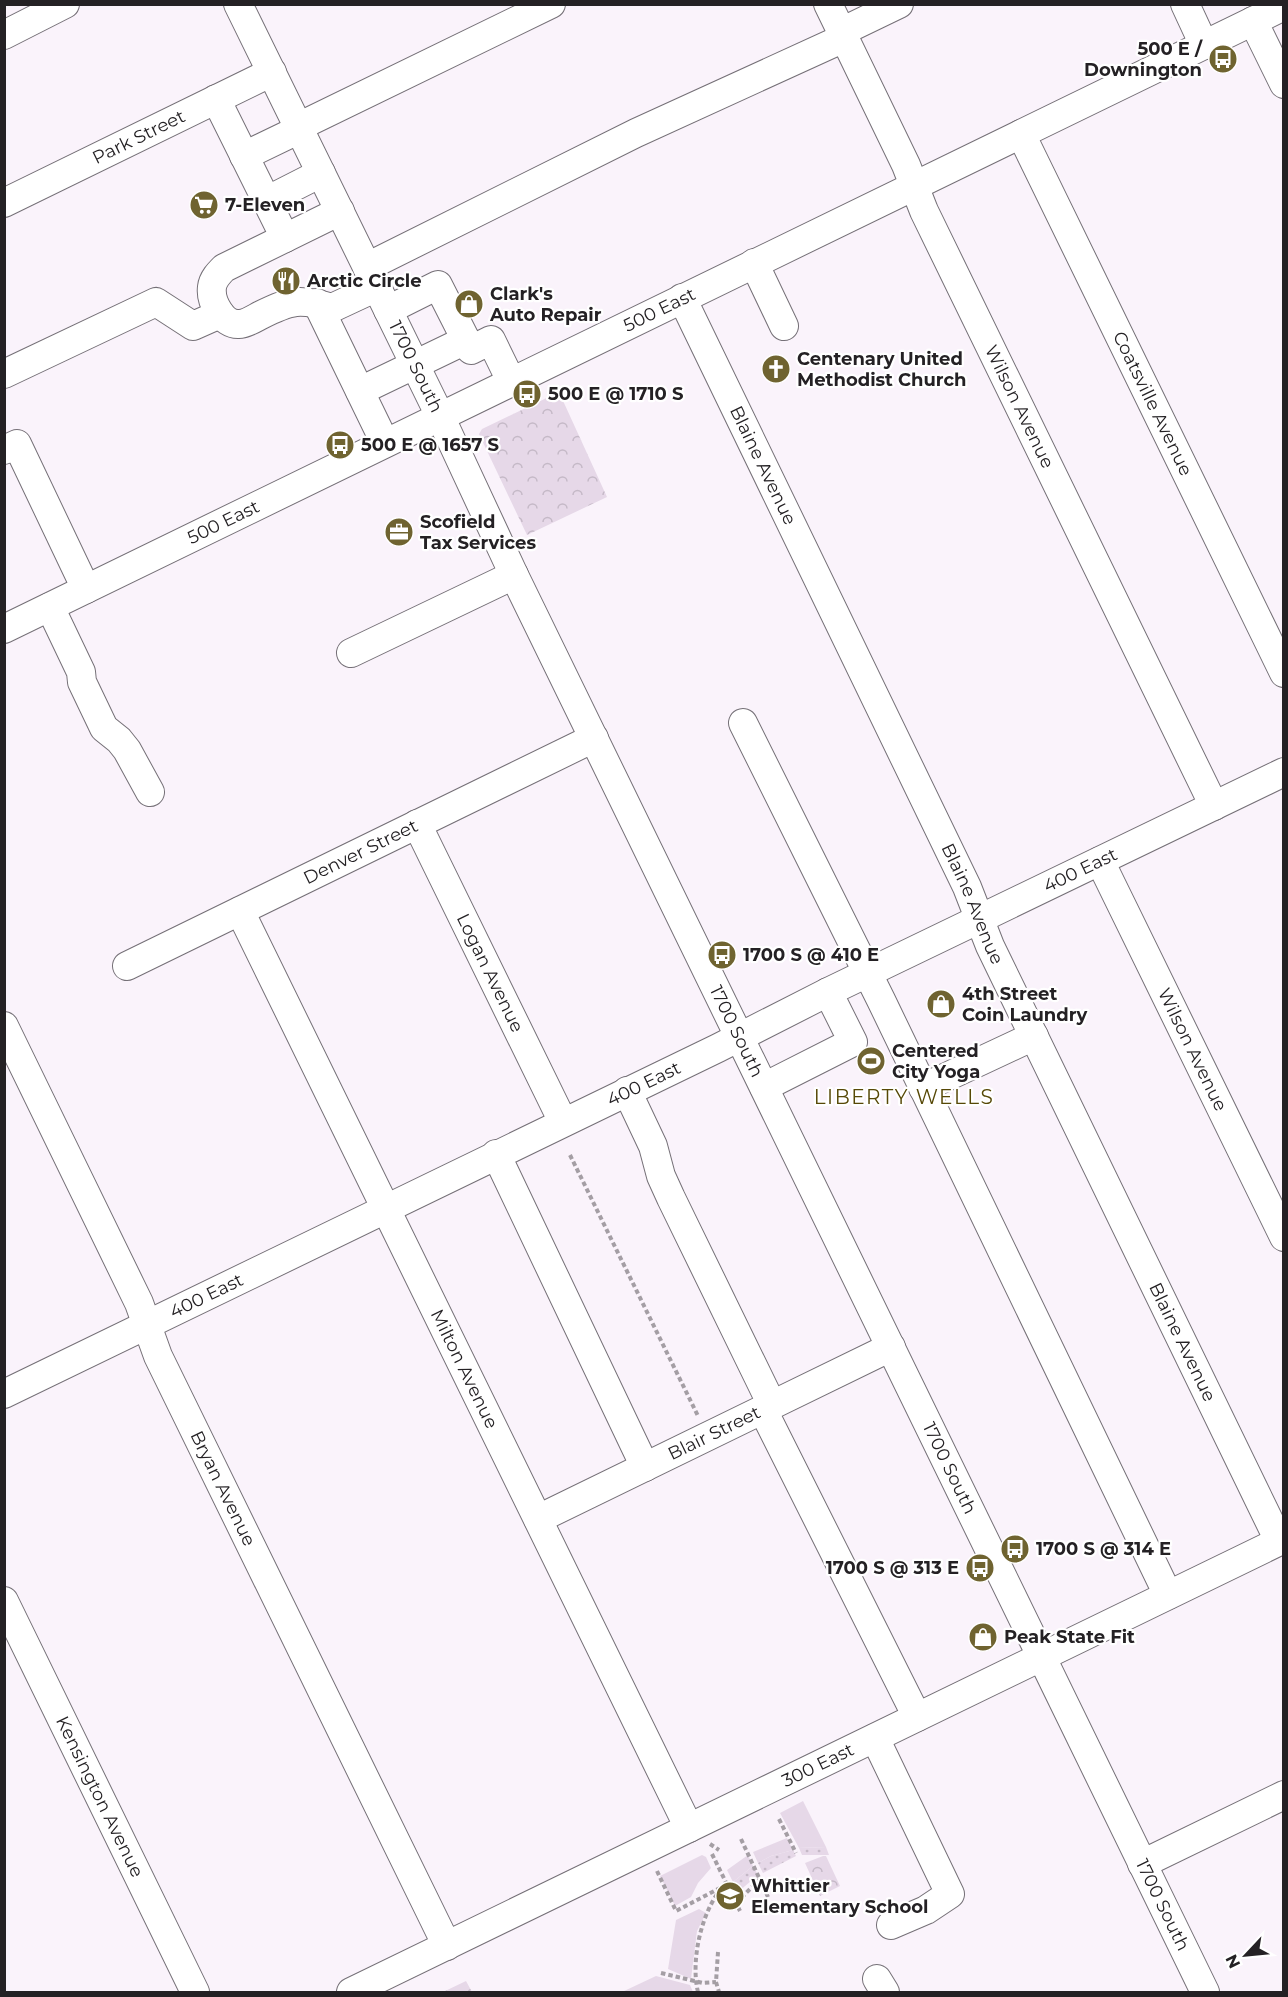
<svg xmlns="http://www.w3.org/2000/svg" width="1288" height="1997" font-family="Montserrat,sans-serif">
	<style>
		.grass { fill: #e6d8e8 }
		.park { fill: url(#park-crowns) }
		.garden { fill: url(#garden-dots) }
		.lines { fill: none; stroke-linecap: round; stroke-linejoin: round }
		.minor-casing { stroke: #757077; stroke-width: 30 }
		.path { stroke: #a49ea4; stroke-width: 4; stroke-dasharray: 4.5 3; stroke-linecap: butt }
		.minor { stroke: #fff; stroke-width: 28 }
		.labels { text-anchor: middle; stroke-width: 4.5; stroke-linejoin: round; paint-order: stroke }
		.poi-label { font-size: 18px; font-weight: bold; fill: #242124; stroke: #fff; text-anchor: start }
		.street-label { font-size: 18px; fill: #242124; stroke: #fff }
		.neighbourhood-label { font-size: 20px; letter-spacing: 1.5px; fill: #564806; stroke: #fff }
	</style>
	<defs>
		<pattern id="park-crowns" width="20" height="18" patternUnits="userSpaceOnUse" patternTransform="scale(1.5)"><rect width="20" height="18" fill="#e6d8e8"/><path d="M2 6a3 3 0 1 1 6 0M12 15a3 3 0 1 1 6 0" fill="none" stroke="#c5b9c7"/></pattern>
		<pattern id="garden-dots" width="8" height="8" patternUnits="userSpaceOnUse" patternTransform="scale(1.5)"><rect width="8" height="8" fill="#e6d8e8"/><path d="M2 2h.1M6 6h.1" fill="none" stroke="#c5b9c7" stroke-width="1.8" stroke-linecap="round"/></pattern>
	</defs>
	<rect width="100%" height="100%" fill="#faf3fb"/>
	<path class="grass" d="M 803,1801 L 826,1847 L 799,1848 L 780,1813 Z
		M 787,1838 L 793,1850 L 771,1856 L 758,1863 L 753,1852 Z
		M 702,1855 L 706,1857 L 711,1868 L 698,1883 L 691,1897 L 675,1906 L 660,1876 Z
		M 748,1855 L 753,1866 L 733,1882 L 727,1870 Z
		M 699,1909 L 706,1913 L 697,1931 L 691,1979 L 668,1969 L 676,1920 Z
		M 656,1976 L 690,1985 L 693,1992 L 622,1992 Z"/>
	<path class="park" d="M 559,392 L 607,497 L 527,535 L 479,434 L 482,429 Z
		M 823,1856 L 826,1856 L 840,1886 L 820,1896 L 805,1863 Z
		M 466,1981 L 472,1992 L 443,1992 Z"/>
	<path class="garden" d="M 826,1847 L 829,1855 L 802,1855 L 799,1848 Z
		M 793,1850 L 796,1856 L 763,1873 L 758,1863 L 771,1856 Z
		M 753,1866 L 758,1875 L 738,1892 L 733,1882 Z"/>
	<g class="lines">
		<g class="minor-casing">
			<g id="minor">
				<path id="s1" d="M 238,4 L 440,416 L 514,575 L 1205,1992"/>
				<path id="s2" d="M 828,4 L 906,165 L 924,211 L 1214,806"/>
				<path d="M 1185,4 L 1204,45"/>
				<path d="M 1253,21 L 1284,84"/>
				<path d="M 841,32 L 899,4"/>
				<path d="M 4,35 L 65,4"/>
				<path d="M 216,99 L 285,238"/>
				<path d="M 298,127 L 551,4"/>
				<path id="s3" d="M 1021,134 L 1284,673"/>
				<path d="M 244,156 L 300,129"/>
				<path d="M 266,201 L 321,173"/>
				<path id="s4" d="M 4,203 L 272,72"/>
				<path d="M 340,211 L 224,268 C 219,273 213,279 212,287 C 210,302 223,325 239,324 C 246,324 255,318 261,315 C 291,300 300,298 332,308 L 377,287"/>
				<path d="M 754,263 L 784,326"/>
				<path d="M 367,267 L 636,133 L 844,38"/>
				<path id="s5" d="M 682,298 L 967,887 L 990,946 L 1279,1541"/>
				<path d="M 317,303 L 385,443"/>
				<path d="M 388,310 L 438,285 L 471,350 L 491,340 L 511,381"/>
				<path d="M 4,374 L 156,302 L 193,326 L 220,314"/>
				<path d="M 360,391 L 466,340"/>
				<path d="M 4,450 L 17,444 L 86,589"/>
				<path d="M 50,607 L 81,672 L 82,682 L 104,728 L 119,740 L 127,750 L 150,792"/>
				<path id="s6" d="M 4,629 L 1284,6"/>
				<path d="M 351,653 L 514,575"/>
				<path d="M 743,723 L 881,1000 L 1168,1595"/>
				<path id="s7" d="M 417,824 L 563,1122"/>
				<path id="s8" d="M 1100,861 L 1284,1237"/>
				<path id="s9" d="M 240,911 L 689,1828"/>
				<path id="s10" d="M 127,966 L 594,738"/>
				<path id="s11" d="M 4,1026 L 139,1303 L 158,1356 L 447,1946"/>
				<path d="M 764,1087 L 853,1042 L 828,992"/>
				<path d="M 923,1088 L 1034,1036"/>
				<path d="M 627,1091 L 653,1146 L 661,1176 L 671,1198 L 772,1405"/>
				<path d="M 496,1154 L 645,1467"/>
				<path id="s12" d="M 4,1394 L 718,1048 L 828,992 L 1284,772"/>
				<path d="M 763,1410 L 917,1717"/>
				<path id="s13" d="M 538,1519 L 891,1347"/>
				<path id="s14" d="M 4,1601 L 195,1992"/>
				<path d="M 875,1738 L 950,1894 L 926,1910 L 891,1925"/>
				<path d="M 1142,1864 L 1284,1795"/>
				<path d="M 877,1979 L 885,1992"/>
				<path id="s15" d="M 351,1992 L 1284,1539"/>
			</g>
		</g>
		<path class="path" d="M 570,1155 L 698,1416
			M 779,1819 L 796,1853
			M 741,1839 L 768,1897
			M 710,1844 L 719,1850
			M 712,1854 L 740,1911
			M 657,1871 L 676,1911 L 720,1888
			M 736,1903 L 760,1879
			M 718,1952 L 716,1982 L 719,1992
			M 661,1973 L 703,1983 L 716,1982
			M 698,1992 C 690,1960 702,1907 726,1883"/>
		<use href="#minor" class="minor"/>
	</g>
	<defs>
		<g id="bus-disc" transform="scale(1.5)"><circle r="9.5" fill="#6f6330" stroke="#fff"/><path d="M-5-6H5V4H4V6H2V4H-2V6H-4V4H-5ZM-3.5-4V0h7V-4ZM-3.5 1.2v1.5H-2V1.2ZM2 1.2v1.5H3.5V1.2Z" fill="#fff"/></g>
		<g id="supermarket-disc" transform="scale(1.5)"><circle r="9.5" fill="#6f6330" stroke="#fff"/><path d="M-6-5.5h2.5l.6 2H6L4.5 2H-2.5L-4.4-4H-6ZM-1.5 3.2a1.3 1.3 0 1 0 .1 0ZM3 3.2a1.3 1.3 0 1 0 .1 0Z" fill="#fff"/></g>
		<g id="restaurant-disc" transform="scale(1.5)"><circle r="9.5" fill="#6f6330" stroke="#fff"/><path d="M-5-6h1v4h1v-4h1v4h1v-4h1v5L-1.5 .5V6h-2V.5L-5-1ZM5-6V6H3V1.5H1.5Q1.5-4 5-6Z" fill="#fff"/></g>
		<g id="shop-disc" transform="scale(1.5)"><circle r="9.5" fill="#6f6330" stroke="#fff"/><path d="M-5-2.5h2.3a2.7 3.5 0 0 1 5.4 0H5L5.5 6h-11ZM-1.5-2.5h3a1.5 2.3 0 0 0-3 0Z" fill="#fff"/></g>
		<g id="church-disc" transform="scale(1.5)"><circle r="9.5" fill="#6f6330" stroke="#fff"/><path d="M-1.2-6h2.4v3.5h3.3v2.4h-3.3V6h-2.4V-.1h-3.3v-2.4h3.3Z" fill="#fff"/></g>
		<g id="office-disc" transform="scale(1.5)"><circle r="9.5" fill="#6f6330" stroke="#fff"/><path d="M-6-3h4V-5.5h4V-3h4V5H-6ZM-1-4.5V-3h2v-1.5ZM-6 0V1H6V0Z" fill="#fff"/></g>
		<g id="stadium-disc" transform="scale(1.5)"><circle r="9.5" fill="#6f6330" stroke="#fff"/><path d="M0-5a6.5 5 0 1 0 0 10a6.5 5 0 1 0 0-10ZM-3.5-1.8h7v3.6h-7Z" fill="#fff"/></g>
		<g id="school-disc" transform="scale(1.5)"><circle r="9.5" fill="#6f6330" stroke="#fff"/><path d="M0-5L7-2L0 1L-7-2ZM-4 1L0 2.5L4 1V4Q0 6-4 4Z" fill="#fff"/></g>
	</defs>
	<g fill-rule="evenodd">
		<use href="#bus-disc" x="1223" y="59"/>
		<use href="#supermarket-disc" x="204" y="205"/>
		<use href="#restaurant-disc" x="286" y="281"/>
		<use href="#shop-disc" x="469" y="304"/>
		<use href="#church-disc" x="776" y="369"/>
		<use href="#bus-disc" x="527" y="394"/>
		<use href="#bus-disc" x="340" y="445"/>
		<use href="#office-disc" x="399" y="532"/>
		<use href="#bus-disc" x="722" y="955"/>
		<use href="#shop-disc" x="941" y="1004"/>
		<use href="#stadium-disc" x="871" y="1061"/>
		<use href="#bus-disc" x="1015" y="1549"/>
		<use href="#bus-disc" x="980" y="1568"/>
		<use href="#shop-disc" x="983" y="1637"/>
		<use href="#school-disc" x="730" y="1896"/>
	</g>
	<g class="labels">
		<g class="poi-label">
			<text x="1202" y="55" text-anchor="end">500 E /<tspan x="1202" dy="21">Downington</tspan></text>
			<text x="225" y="211">7-Eleven</text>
			<text x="307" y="287">Arctic Circle</text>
			<text x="490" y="300">Clark's<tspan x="490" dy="21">Auto Repair</tspan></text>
			<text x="797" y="365">Centenary United<tspan x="797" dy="21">Methodist Church</tspan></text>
			<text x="548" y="400">500 E @ 1710 S</text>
			<text x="361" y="451">500 E @ 1657 S</text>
			<text x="420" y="528">Scofield<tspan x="420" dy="21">Tax Services</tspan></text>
			<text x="743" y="961">1700 S @ 410 E</text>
			<text x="962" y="1000">4th Street<tspan x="962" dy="21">Coin Laundry</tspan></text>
			<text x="892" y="1057">Centered<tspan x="892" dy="21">City Yoga</tspan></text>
			<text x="1036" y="1555">1700 S @ 314 E</text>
			<text x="959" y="1574" text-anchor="end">1700 S @ 313 E</text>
			<text x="1004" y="1643">Peak State Fit</text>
			<text x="751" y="1892">Whittier<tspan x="751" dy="21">Elementary School</tspan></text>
		</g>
		<g class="street-label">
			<text dy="6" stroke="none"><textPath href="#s4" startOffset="150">Park Street</textPath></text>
			<text dy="6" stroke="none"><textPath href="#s6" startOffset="729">500 East</textPath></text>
			<text dy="6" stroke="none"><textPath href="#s1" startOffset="404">1700 South</textPath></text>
			<text dy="6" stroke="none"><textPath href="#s3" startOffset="300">Coatsville Avenue</textPath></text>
			<text dy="6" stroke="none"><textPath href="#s2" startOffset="446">Wilson Avenue</textPath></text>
			<text dy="6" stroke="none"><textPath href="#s5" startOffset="186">Blaine Avenue</textPath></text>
			<text dy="6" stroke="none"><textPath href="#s6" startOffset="244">500 East</textPath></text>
			<text dy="6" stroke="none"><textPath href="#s10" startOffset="260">Denver Street</textPath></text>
			<text dy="6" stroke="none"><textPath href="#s12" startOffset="1197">400 East</textPath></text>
			<text dy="6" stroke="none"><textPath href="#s5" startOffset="672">Blaine Avenue</textPath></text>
			<text dy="6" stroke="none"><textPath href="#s7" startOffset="166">Logan Avenue</textPath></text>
			<text dy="6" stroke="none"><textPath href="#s1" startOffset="1142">1700 South</textPath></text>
			<text dy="6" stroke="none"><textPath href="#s8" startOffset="210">Wilson Avenue</textPath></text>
			<text dy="6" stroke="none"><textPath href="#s12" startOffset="711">400 East</textPath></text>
			<text dy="6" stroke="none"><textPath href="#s12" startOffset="225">400 East</textPath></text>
			<text dy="6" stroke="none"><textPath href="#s5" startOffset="1158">Blaine Avenue</textPath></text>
			<text dy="6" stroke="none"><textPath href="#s9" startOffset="510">Milton Avenue</textPath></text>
			<text dy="6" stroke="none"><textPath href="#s13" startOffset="196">Blair Street</textPath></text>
			<text dy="6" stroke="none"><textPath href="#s1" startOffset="1628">1700 South</textPath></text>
			<text dy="6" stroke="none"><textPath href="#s11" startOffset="512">Bryan Avenue</textPath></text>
			<text dy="6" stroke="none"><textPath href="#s15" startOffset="519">300 East</textPath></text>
			<text dy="6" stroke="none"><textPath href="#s14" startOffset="218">Kensington Avenue</textPath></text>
			<text dy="6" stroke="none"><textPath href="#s1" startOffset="2114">1700 South</textPath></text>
		</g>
		<g class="neighbourhood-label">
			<text x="904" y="1104">LIBERTY WELLS</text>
		</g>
	</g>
	<rect width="1288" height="1997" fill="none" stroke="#242124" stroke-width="12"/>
	<g transform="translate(1246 1955) rotate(244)" stroke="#ffffff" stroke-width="4.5" paint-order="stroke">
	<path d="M0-4.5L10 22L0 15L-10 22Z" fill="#242124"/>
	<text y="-9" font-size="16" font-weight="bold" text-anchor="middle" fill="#242124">N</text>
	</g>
</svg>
